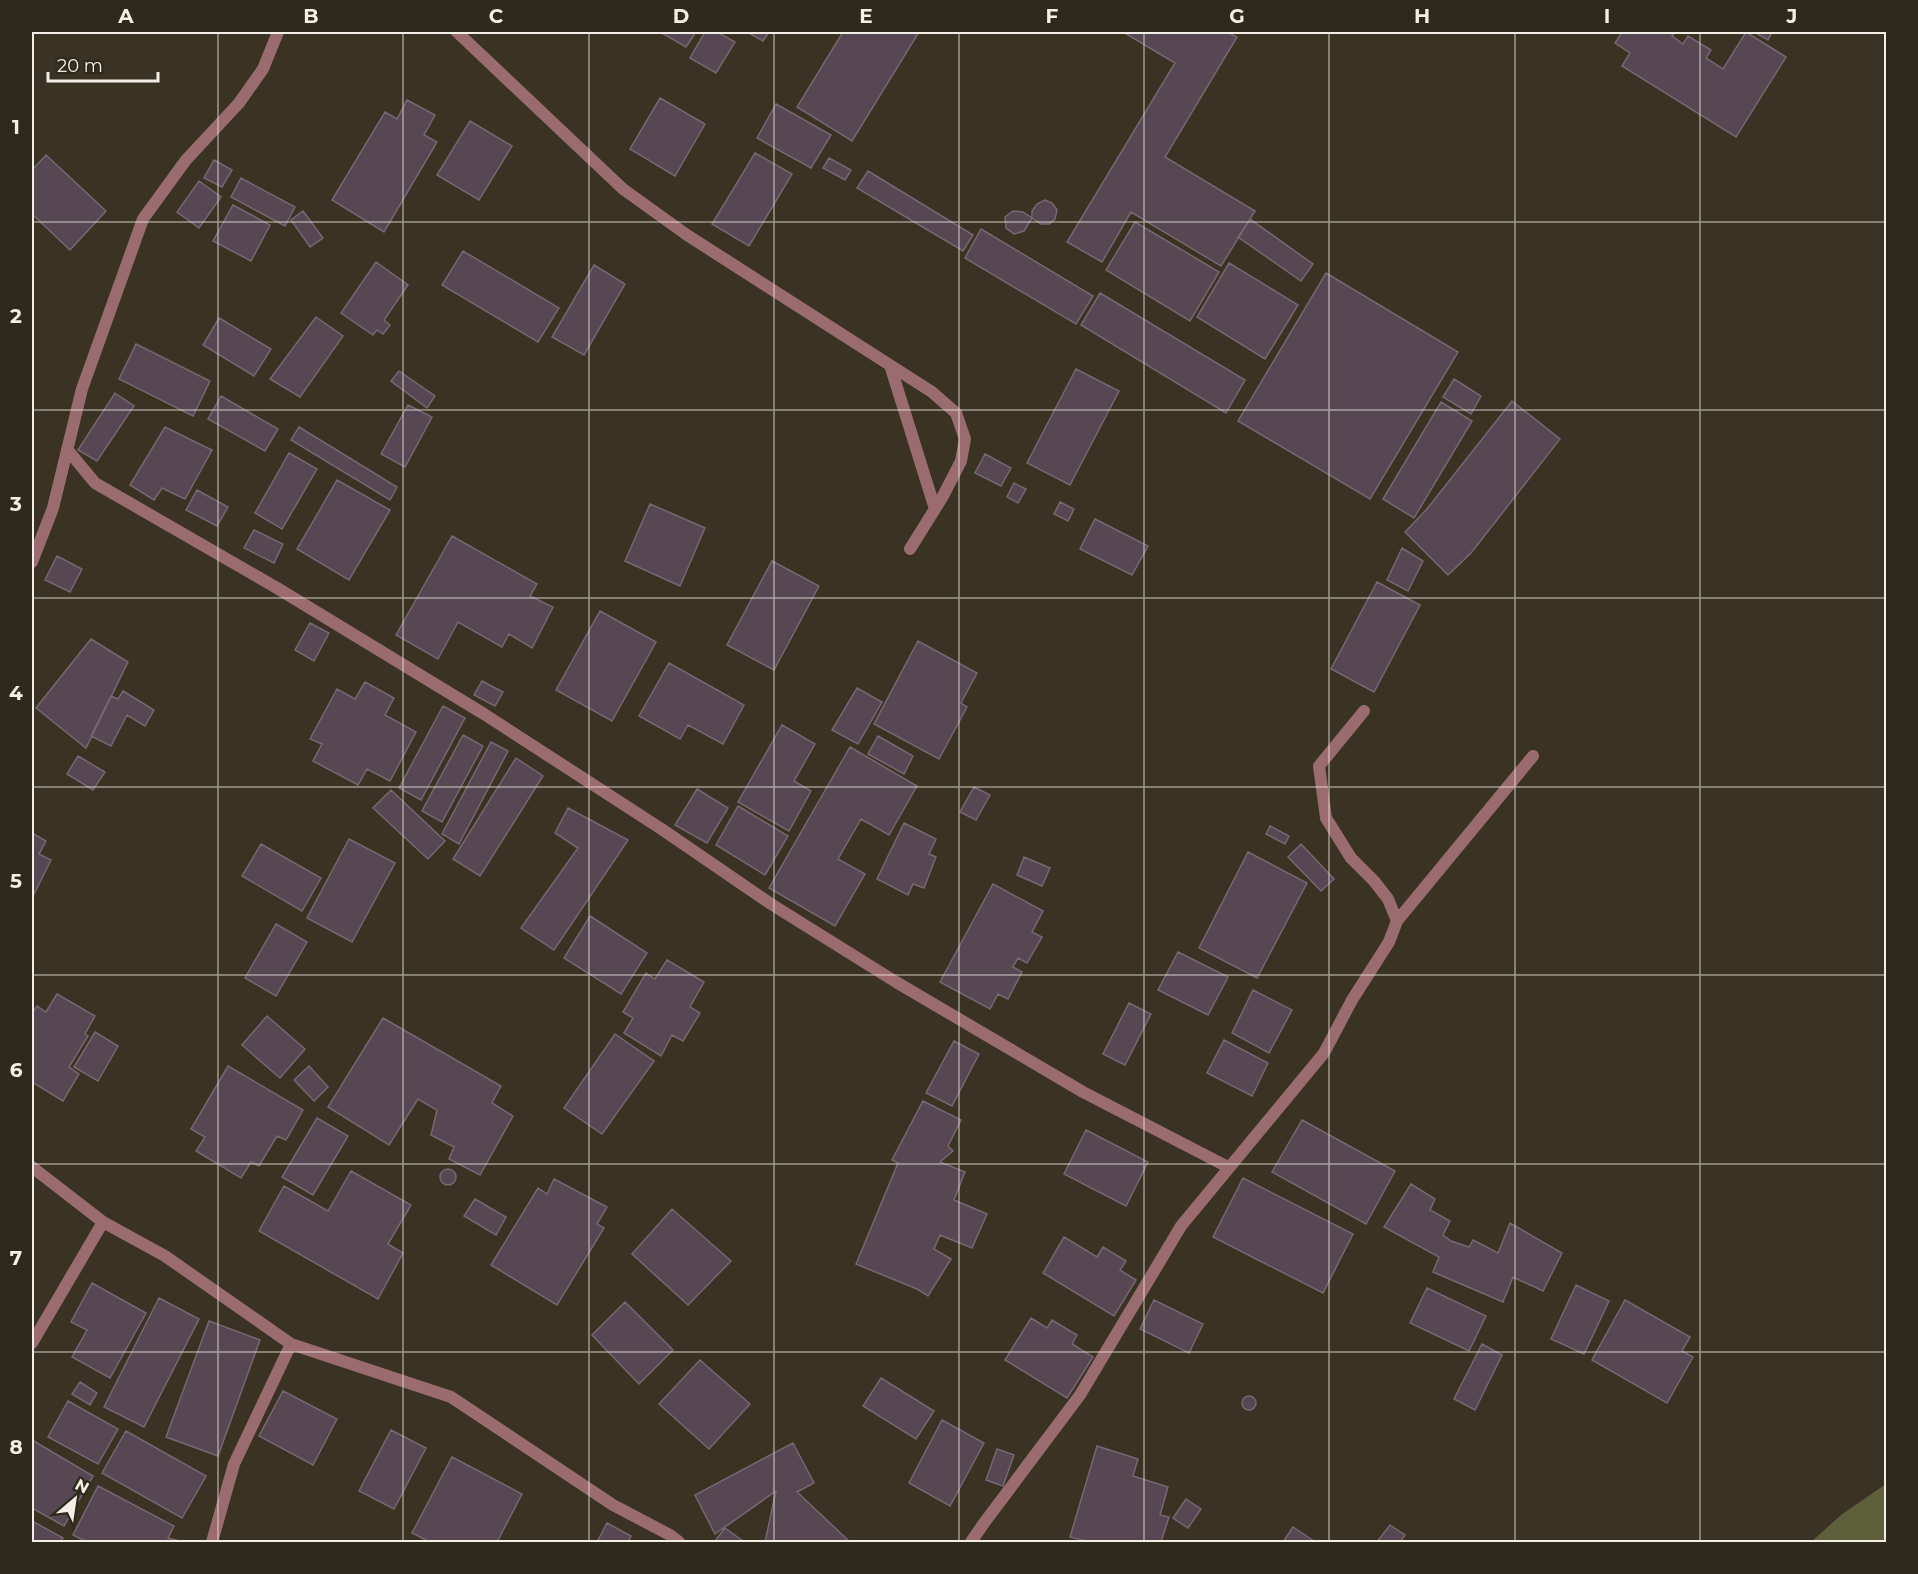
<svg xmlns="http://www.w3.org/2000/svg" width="1918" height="1574" font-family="Montserrat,sans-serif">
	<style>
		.green { fill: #5d603a }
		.building { fill: #564752; stroke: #776773; stroke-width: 1.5 }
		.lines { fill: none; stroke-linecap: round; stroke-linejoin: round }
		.minor { stroke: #9b6c6f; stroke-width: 12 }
		.grid { fill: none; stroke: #f3efe6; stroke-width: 1.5; stroke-opacity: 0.55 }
		.neatline { fill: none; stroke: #f3efe6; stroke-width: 2 }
		.grid-label { font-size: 20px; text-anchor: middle; font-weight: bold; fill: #f3efe6 }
	</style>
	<rect width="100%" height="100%" fill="#3a3324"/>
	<path class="green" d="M 1886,1484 L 1886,1542 L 1811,1542 L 1841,1515 Z"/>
	<path class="building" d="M 660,32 L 696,32 L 686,47 Z
		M 705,32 L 717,32 L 735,42 L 716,73 L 690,58 Z
		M 747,32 L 769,32 L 763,41 Z
		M 843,32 L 919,32 L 852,141 L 797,107 Z
		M 1123,32 L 1227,32 L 1237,37 L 1165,157 L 1255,211 L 1221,266 L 1131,212 L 1102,262 L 1067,242 L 1175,63 Z
		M 1622,32 L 1675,32 L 1672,36 L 1683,44 L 1688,36 L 1711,50 L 1706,58 L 1723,69 L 1746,32 L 1786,57 L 1736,137 L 1622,66 L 1630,53 L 1615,43 Z
		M 1754,32 L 1772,32 L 1768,40 Z
		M 660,98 L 705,124 L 675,176 L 630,149 Z
		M 407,100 L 435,115 L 424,135 L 437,142 L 384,232 L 332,200 L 385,112 L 397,119 Z
		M 776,104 L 831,135 L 811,168 L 757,138 Z
		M 470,121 L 512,146 L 479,200 L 437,175 Z
		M 755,153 L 792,174 L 749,246 L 712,224 Z
		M 46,155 L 106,211 L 70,250 L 32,214 L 32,170 Z
		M 829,158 L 851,170 L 845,180 L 823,168 Z
		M 214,160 L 232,170 L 222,187 L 204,178 Z
		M 868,171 L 973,235 L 963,251 L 857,188 Z
		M 241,178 L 295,207 L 285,226 L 231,197 Z
		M 199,181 L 221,197 L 199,228 L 177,212 Z
		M 1045,200 L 1052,203 L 1057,210 L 1055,219 L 1049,224 L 1041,224 L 1032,218 L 1032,211 L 1037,204 Z
		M 233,205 L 270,225 L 251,261 L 213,241 Z
		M 303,211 L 323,238 L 310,247 L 291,220 Z
		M 1013,211 L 1023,212 L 1032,218 L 1024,231 L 1014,234 L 1006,228 L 1005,217 Z
		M 1250,219 L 1313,264 L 1301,281 L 1238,237 Z
		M 1135,222 L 1219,272 L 1190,321 L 1106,270 Z
		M 981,229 L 1093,296 L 1076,324 L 965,258 Z
		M 463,251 L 559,308 L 538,342 L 442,285 Z
		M 376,262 L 408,285 L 384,320 L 390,325 L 383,334 L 377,330 L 373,335 L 341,313 Z
		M 1229,263 L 1298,305 L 1265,359 L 1197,317 Z
		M 594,265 L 625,284 L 584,355 L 552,337 Z
		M 1326,273 L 1458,352 L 1370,499 L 1238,421 Z
		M 1100,293 L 1245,380 L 1226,413 L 1081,325 Z
		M 316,317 L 343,336 L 300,397 L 270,379 Z
		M 219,318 L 271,349 L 254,376 L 203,345 Z
		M 136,344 L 210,381 L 193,416 L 119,379 Z
		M 1076,369 L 1119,391 L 1070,485 L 1027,463 Z
		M 399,371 L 435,396 L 427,408 L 391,381 Z
		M 1454,379 L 1481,396 L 1471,414 L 1443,397 Z
		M 115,393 L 134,406 L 97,461 L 78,450 Z
		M 221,396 L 278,429 L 265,451 L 208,419 Z
		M 1512,401 L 1560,439 L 1471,553 L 1448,575 L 1405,532 L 1427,509 Z
		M 1441,402 L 1472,421 L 1414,518 L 1383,499 Z
		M 408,405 L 432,417 L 405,467 L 381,454 Z
		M 165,427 L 212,450 L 185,499 L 162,488 L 154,500 L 130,485 Z
		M 299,427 L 397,487 L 390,500 L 291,440 Z
		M 289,453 L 317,469 L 282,529 L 255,513 Z
		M 985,454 L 1011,468 L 1001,486 L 975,473 Z
		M 337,480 L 390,510 L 349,580 L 297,549 Z
		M 1014,483 L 1026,489 L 1018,503 L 1007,497 Z
		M 197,490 L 228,507 L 217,526 L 186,510 Z
		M 1060,502 L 1074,509 L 1068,521 L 1054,514 Z
		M 650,504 L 705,528 L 680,586 L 625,561 Z
		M 1095,519 L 1148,546 L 1132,575 L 1080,549 Z
		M 254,530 L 283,544 L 274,563 L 244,548 Z
		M 452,536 L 537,584 L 530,596 L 553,607 L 532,648 L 509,634 L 502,647 L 458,622 L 438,659 L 396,635 Z
		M 1402,548 L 1423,561 L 1408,591 L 1387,580 Z
		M 57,556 L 82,569 L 70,592 L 45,580 Z
		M 772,561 L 819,586 L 774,670 L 727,645 Z
		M 1377,582 L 1420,605 L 1374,692 L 1331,669 Z
		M 600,611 L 656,642 L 612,721 L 556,690 Z
		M 310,623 L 329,633 L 314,661 L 295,650 Z
		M 91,639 L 128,662 L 86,748 L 36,708 Z
		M 918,641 L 977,673 L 961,703 L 967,707 L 939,759 L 874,724 Z
		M 669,663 L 744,705 L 723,744 L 688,725 L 680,739 L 639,716 Z
		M 482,681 L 503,692 L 495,706 L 474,695 Z
		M 365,682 L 394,698 L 385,715 L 416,732 L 390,781 L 367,769 L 358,785 L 313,761 L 322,744 L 310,739 L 337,689 L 355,699 Z
		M 857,688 L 882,702 L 858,744 L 832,730 Z
		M 123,691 L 154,710 L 145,726 L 127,715 L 111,746 L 91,736 L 111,696 L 118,699 Z
		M 443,706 L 465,718 L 421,800 L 399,788 Z
		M 782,725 L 815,744 L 794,781 L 811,791 L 789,831 L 738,802 Z
		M 463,735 L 483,746 L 442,822 L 422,811 Z
		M 878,736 L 913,756 L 904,774 L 868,754 Z
		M 491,742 L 508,751 L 459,844 L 442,834 Z
		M 850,747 L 917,786 L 889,835 L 861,819 L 838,859 L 865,874 L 835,926 L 769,888 Z
		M 78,756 L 105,772 L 93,790 L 67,774 Z
		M 516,758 L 543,776 L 480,876 L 453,859 Z
		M 974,787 L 990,795 L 976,820 L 960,812 Z
		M 697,789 L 728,808 L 707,843 L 675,825 Z
		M 391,790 L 445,841 L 428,859 L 373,808 Z
		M 738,806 L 788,836 L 765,875 L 716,845 Z
		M 568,808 L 628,840 L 554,950 L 521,928 L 578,848 L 555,833 Z
		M 904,823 L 936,839 L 929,854 L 936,857 L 924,888 L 913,884 L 908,895 L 877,879 Z
		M 1270,826 L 1289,836 L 1285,844 L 1266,834 Z
		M 32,833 L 46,841 L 39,854 L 51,860 L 32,898 Z
		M 349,839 L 395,863 L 352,942 L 307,918 Z
		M 261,844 L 321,878 L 302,911 L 242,876 Z
		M 1301,844 L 1334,879 L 1321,891 L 1288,857 Z
		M 1248,852 L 1307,883 L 1257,978 L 1199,948 Z
		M 1024,857 L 1050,868 L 1042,886 L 1017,875 Z
		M 993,884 L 1043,911 L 1032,932 L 1042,937 L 1027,963 L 1018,958 L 1013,967 L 1022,972 L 1008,999 L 998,994 L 990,1009 L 940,982 Z
		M 590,916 L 647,953 L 621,994 L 564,958 Z
		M 276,924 L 307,942 L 276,996 L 245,978 Z
		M 1178,952 L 1228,977 L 1208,1015 L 1158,990 Z
		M 667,960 L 704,982 L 690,1007 L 700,1013 L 683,1041 L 672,1035 L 661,1056 L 624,1033 L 633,1018 L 623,1012 L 646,973 L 655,979 Z
		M 1253,990 L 1292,1010 L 1269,1053 L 1232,1033 Z
		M 57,994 L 95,1016 L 85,1034 L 88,1036 L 69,1067 L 79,1074 L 63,1101 L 32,1082 L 32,1014 L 37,1006 L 46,1012 Z
		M 1129,1003 L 1151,1014 L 1125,1065 L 1103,1054 Z
		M 267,1016 L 305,1049 L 280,1078 L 242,1045 Z
		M 383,1018 L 501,1086 L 492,1103 L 513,1116 L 480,1175 L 449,1159 L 454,1147 L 431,1135 L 437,1110 L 418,1099 L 389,1145 L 328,1107 Z
		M 95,1032 L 118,1046 L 98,1081 L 74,1067 Z
		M 615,1034 L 654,1061 L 602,1134 L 564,1108 Z
		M 1224,1040 L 1268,1063 L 1252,1096 L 1207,1073 Z
		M 954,1041 L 979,1054 L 952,1106 L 926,1093 Z
		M 228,1066 L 303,1110 L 286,1140 L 277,1136 L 259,1166 L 251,1162 L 241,1178 L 196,1151 L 205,1137 L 191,1129 Z
		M 309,1066 L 328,1087 L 314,1101 L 294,1080 Z
		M 923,1101 L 961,1120 L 948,1146 L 953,1151 L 940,1162 L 965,1172 L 954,1200 L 987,1214 L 972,1248 L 940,1235 L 934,1249 L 951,1259 L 928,1296 L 917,1289 L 856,1264 L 898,1163 L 892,1160 Z
		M 317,1118 L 348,1136 L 313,1195 L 282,1177 Z
		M 1302,1120 L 1395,1171 L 1366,1224 L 1272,1172 Z
		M 1086,1130 L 1148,1162 L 1126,1206 L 1064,1174 Z
		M440 1177a8 8 0 1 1 16 0a8 8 0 1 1-16 0Z
		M 351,1171 L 411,1205 L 388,1244 L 403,1253 L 378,1299 L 259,1231 L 284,1186 L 328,1211 Z
		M 1243,1178 L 1353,1234 L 1323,1293 L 1213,1237 Z
		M 554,1179 L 607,1207 L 597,1224 L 604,1228 L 557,1305 L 491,1265 L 538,1188 L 547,1194 Z
		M 1411,1184 L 1435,1199 L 1430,1210 L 1450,1221 L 1443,1235 L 1451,1241 L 1469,1247 L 1473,1240 L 1498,1253 L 1510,1223 L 1562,1253 L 1543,1291 L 1513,1277 L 1503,1302 L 1433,1272 L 1439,1257 L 1384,1227 Z
		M 475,1199 L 506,1217 L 496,1235 L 464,1216 Z
		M 672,1209 L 731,1261 L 688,1305 L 632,1254 Z
		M 1064,1237 L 1097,1257 L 1103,1247 L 1126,1261 L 1120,1270 L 1136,1280 L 1114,1316 L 1043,1273 Z
		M 92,1283 L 146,1313 L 110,1378 L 72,1357 L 87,1330 L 71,1322 Z
		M 1576,1285 L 1609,1301 L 1584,1354 L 1551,1339 Z
		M 1427,1288 L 1486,1316 L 1469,1351 L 1410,1323 Z
		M 159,1298 L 199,1319 L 144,1427 L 104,1407 Z
		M 1154,1300 L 1203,1324 L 1189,1353 L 1140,1329 Z
		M 1625,1300 L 1690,1337 L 1682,1351 L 1693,1357 L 1667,1403 L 1592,1360 Z
		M 625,1302 L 673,1350 L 639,1384 L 592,1335 Z
		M 1031,1318 L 1047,1328 L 1052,1320 L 1077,1335 L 1072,1344 L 1093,1357 L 1067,1398 L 1005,1360 Z
		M 209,1321 L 260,1340 L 218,1456 L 166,1437 Z
		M 1482,1344 L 1502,1355 L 1475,1410 L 1454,1399 Z
		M 700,1360 L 750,1404 L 709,1449 L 659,1404 Z
		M 881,1378 L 934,1411 L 916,1439 L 863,1406 Z
		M 80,1382 L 97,1393 L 90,1405 L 72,1394 Z
		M 283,1391 L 337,1419 L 313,1465 L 259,1436 Z
		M1242 1403a7 7 0 1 1 14 0a7 7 0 1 1-14 0Z
		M 68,1401 L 118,1429 L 98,1464 L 48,1437 Z
		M 942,1420 L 984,1443 L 950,1506 L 909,1483 Z
		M 391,1430 L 426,1448 L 394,1509 L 359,1491 Z
		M 126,1431 L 206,1476 L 182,1518 L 102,1473 Z
		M 32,1440 L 93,1476 L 64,1526 L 32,1508 Z
		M 793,1443 L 814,1483 L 797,1492 L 850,1542 L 765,1542 L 776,1491 L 715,1534 L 695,1495 Z
		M 1097,1446 L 1138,1459 L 1133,1476 L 1168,1487 L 1160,1515 L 1169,1517 L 1161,1542 L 1090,1542 L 1070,1537 Z
		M 997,1449 L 1014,1455 L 1003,1486 L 986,1480 Z
		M 452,1457 L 522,1494 L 497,1542 L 430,1542 L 412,1533 Z
		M 98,1486 L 174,1526 L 168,1538 L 183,1542 L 87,1542 L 73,1535 Z
		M 1186,1499 L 1201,1509 L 1188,1528 L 1173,1518 Z
		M 32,1521 L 63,1538 L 60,1542 L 32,1542 Z
		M 607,1523 L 631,1536 L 628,1542 L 597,1542 Z
		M 1390,1525 L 1405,1535 L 1400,1542 L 1377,1542 Z
		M 1293,1527 L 1314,1541 L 1313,1542 L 1283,1542 Z
		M 725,1528 L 743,1541 L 742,1542 L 715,1541 Z"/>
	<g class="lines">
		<path class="minor" d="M 457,32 L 623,189 L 687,235 L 932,392 L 956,413 L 965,439 L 961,461 L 943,496 L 910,549
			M 890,365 L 935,509
			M 67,449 L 95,483 L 277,588 L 484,714 L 663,830 L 771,904 L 896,982 L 1083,1092 L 1228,1167
			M 32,562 L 53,508 L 82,389 L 143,219 L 186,160 L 239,103 L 263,69 L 278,32
			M 1397,921 L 1533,756
			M 32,1167 L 103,1222 L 165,1256 L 291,1344 L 451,1397 L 613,1505 L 670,1535 L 679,1542
			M 32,1343 L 103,1222
			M 212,1542 L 234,1464 L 291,1344
			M 971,1542 L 984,1523 L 1080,1395 L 1181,1226 L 1324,1053 L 1352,1000 L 1389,942 L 1397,921 L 1388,899 L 1374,881 L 1351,858 L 1326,818 L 1319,766 L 1364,711"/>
	</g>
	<path class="grid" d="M 218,32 L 218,1542M 403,32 L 403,1542M 589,32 L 589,1542M 774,32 L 774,1542M 959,32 L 959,1542M 1144,32 L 1144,1542M 1329,32 L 1329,1542M 1515,32 L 1515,1542M 1700,32 L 1700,1542M 32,222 L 1886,222M 32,410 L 1886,410M 32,598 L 1886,598M 32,787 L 1886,787M 32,975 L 1886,975M 32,1164 L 1886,1164M 32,1352 L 1886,1352"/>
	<rect width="1918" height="1574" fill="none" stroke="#2f291b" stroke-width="66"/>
	<g transform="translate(75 1499) rotate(29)" stroke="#2f291b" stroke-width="4.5" paint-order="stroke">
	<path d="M0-4.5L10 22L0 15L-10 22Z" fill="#f3efe6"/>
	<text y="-9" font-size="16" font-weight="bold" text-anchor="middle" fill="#f3efe6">N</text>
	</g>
	<path d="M48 72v9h110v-9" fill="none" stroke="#f3efe6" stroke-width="3"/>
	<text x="57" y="72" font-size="18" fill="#f3efe6" stroke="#2f291b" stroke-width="4.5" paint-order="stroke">20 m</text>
	<rect x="33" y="33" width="1852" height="1508" class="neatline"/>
	<g class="grid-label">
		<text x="126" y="23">A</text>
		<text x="311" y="23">B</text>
		<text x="496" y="23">C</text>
		<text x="681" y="23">D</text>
		<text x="866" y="23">E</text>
		<text x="1052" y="23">F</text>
		<text x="1237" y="23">G</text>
		<text x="1422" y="23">H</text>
		<text x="1607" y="23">I</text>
		<text x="1792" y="23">J</text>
		<text x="16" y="134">1</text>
		<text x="16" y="323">2</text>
		<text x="16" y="511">3</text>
		<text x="16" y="700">4</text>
		<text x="16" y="888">5</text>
		<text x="16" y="1077">6</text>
		<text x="16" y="1265">7</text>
		<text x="16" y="1454">8</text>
	</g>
</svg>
